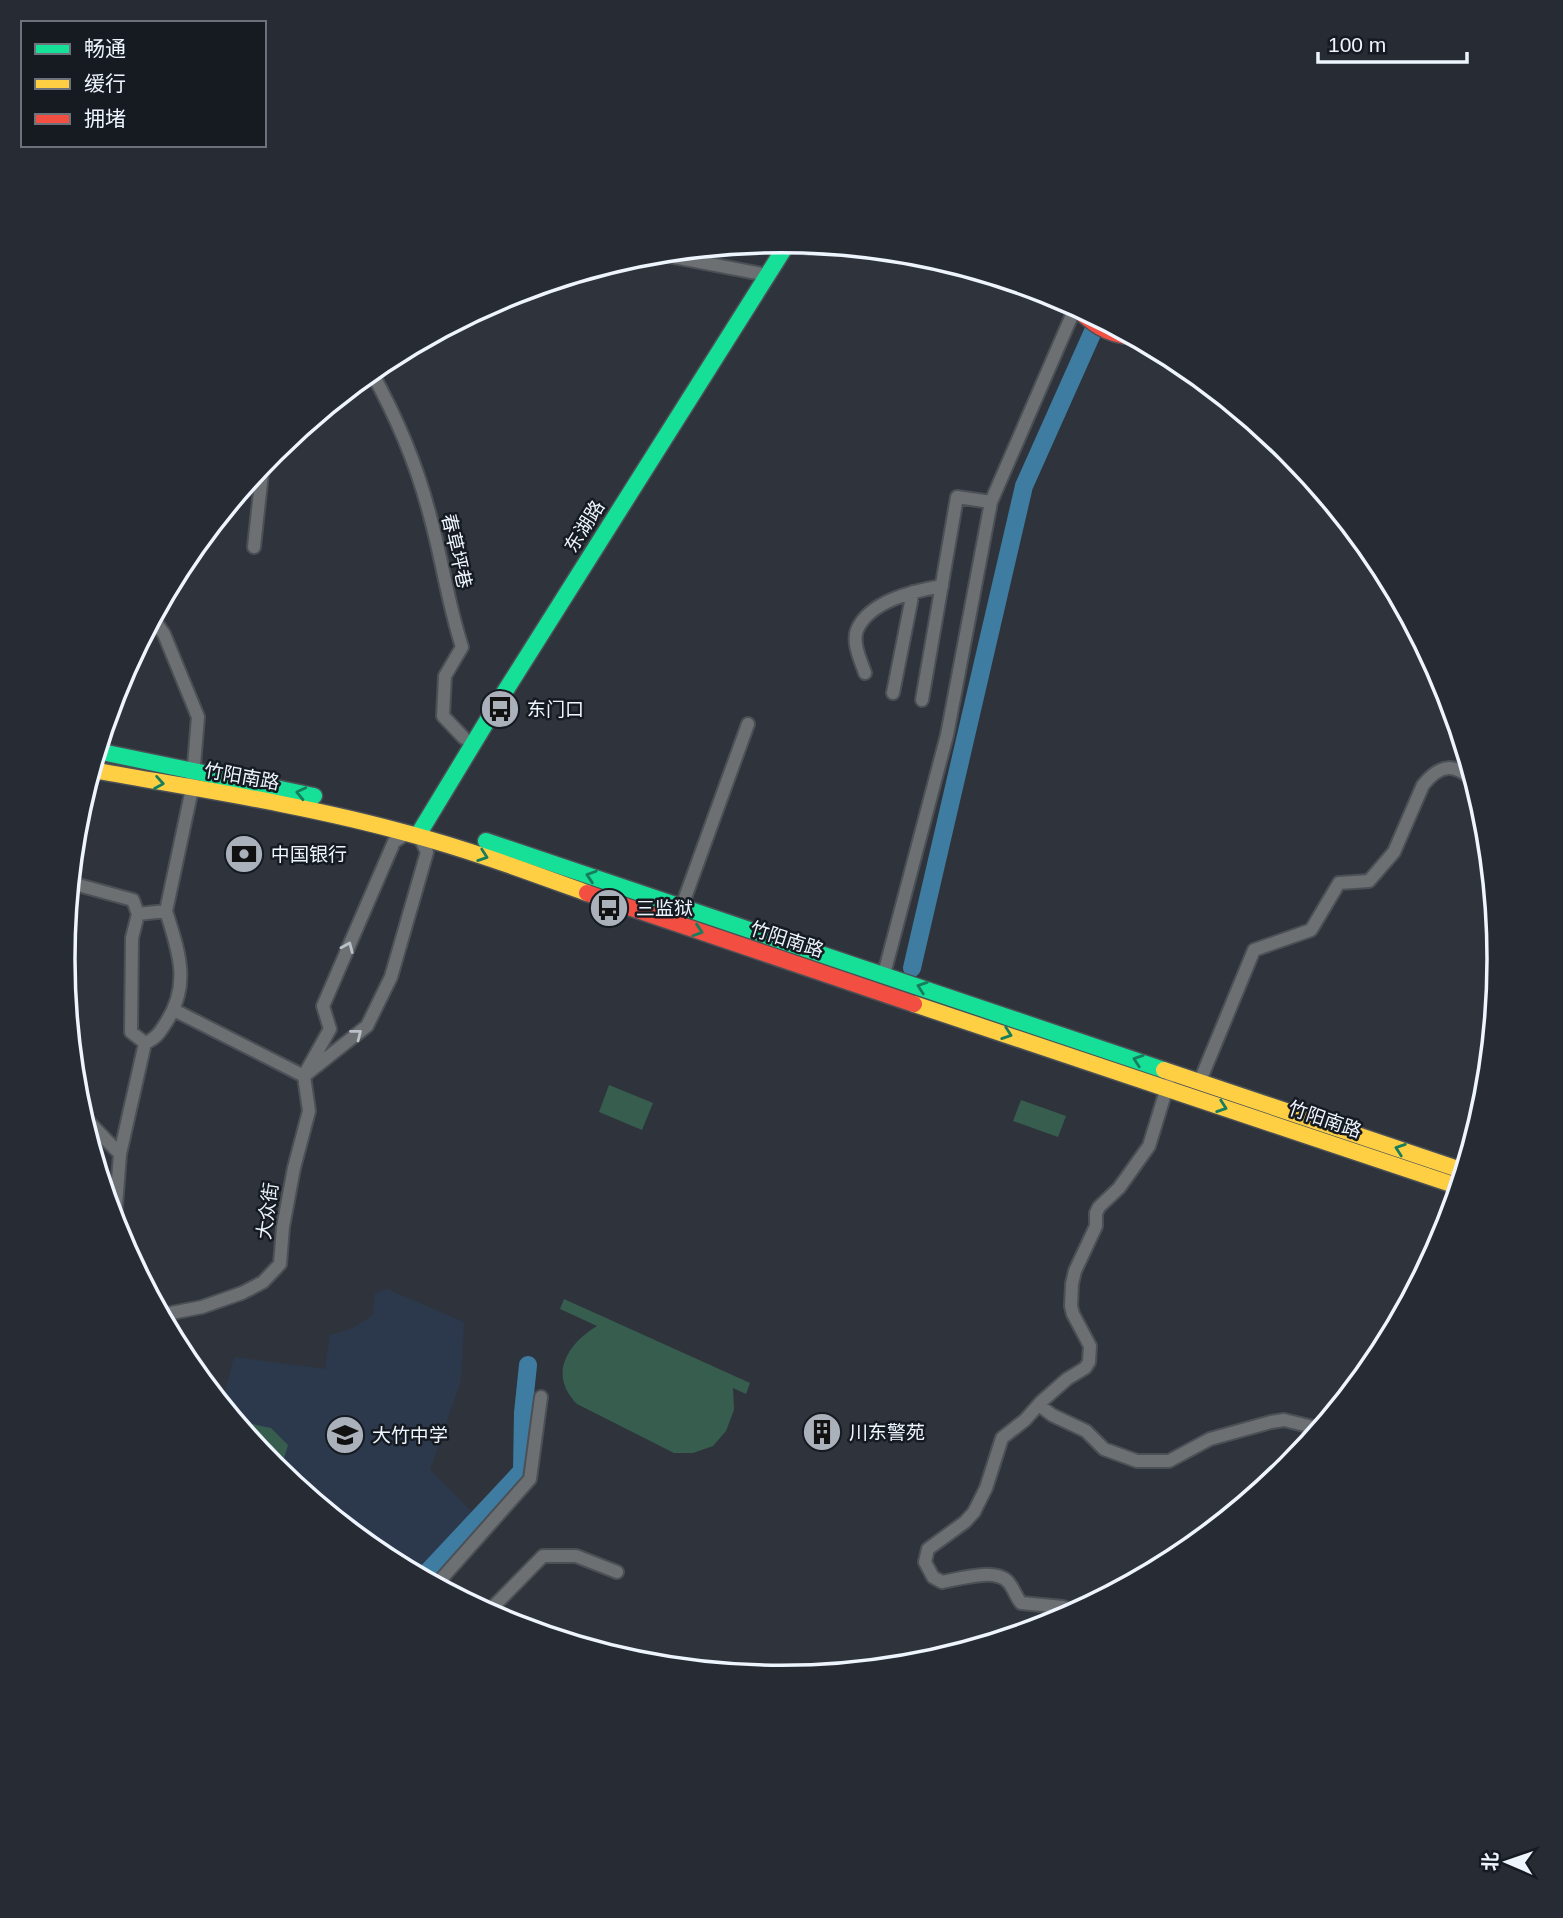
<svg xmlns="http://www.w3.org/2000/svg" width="1563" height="1918" font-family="Helvetica,'Noto Sans SC',sans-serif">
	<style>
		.built { fill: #2c394c }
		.green { fill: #365d4d }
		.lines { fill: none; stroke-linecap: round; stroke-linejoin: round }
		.river { stroke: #3e7da1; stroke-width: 18 }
		.street-casing { stroke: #4b5056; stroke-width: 16 }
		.fast-casing { stroke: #4b5056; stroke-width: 19 }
		.slow-casing { stroke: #4b5056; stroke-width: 19 }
		.jam-casing { stroke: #4b5056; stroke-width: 19 }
		.street { stroke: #6c7072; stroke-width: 12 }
		.fast { stroke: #16e098; stroke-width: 16 }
		.slow { stroke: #ffcf43; stroke-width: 16 }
		.jam { stroke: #f24e42; stroke-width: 16 }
		.oneway { stroke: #167e5d }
		.oneway2 { stroke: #bac0c7 }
		.labels { text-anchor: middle; stroke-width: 5; stroke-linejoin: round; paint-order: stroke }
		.street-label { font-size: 19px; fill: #eef5ff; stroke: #161b22 }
		.poi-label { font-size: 19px; fill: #eef5ff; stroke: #161b22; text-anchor: start }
		.rim { fill: none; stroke: #eef5ff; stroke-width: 3.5 }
	</style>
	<rect width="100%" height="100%" fill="#2f343c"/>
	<path class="built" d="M 387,1289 L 464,1322 L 461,1380 L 430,1470 L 475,1515 L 417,1575 L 382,1556 L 273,1467 L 222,1404 L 234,1357 L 325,1369 L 330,1335 L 351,1329 L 373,1315 L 375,1293 Z"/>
	<path class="green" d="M 609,1085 L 653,1103 L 642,1130 L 599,1112 Z
		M 1021,1100 L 1066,1116 L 1058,1137 L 1013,1121 Z
		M 564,1299 L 750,1383 L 746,1394 L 733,1388 L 734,1410 L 726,1431 L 713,1446 L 693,1453 L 674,1453 L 577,1404 C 548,1375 567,1344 597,1326 L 560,1309 Z
		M 252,1424 L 271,1428 L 288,1445 L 280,1472 L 244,1431 Z"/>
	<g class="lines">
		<path class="river" d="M 912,968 L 1024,486 L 1099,318
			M 422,1578 L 522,1471 L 523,1413 L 528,1365"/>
		<g class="street-casing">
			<path id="street" d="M 653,253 L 767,275
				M 371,371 C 396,416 417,465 430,516 C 442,559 448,604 462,647 L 445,676 L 443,716 L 464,738
				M 254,547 L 263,464
				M 865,673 C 861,661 852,643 857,630 C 869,601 914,591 942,586
				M 893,693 L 913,592
				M 922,700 L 957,497 L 991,502
				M 71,883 L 133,900 L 138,914
				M 682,906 L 748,724
				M 884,974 L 947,735 L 991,502 L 1076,306
				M 174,1010 L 304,1076
				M 145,1043 L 131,1032 L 132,938 L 138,914 L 166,911 L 192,789 L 198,717 L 164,634 L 153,618
				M 145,1043 C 157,1038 160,1032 167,1021 C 191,983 178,950 166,911
				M 307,1070 L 330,1029 L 323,1006 L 394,842 L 407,833
				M 304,1076 L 367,1026 L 391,977 L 427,852 L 419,836
				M 1200,1081 L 1254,950 L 1311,930 L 1339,883 L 1369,881 L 1394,852 L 1423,785 C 1441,763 1455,763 1475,782
				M 81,1114 L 120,1154
				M 115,1219 L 120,1154 L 145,1043
				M 161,1315 L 202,1307 L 242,1293 L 263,1282 L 280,1264 L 283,1227 L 294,1168 L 309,1111 L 304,1076
				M 1039,1405 L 1052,1415 L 1086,1431 L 1104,1449 L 1137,1461 L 1169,1461 L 1210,1439 L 1271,1422 L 1284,1420 L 1321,1429
				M 436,1585 L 530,1479 L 541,1397
				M 1076,1612 L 1063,1607 L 1021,1603 C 1016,1597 1014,1589 1009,1583 C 997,1567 959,1579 942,1582 L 933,1577 L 925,1562 L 928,1549 L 965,1522 L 974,1512 L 986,1488 L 1002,1438 L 1025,1420 L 1041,1402 L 1067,1379 L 1085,1368 L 1089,1362 L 1090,1346 L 1073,1314 L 1071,1306 L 1072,1284 L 1075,1271 L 1096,1226 L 1096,1213 L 1099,1207 L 1119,1188 L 1149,1146 L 1168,1084
				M 487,1613 L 543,1556 L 576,1556 L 617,1572"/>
		</g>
		<g class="fast-casing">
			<path id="fast" d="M 97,751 L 314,796
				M 418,835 L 504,693 L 789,241
				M 486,841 L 1164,1070
				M 112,1214 L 115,1226"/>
		</g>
		<g class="slow-casing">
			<path id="slow" d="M 92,770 C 198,789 306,805 410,834 C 470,850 529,872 587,893
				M 914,1004 L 1460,1187
				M 1164,1070 L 1464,1171"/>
		</g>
		<g class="jam-casing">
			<path id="jam" d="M 1069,302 C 1088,319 1105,336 1132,336
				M 587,893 L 914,1004"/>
		</g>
		<use href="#street" class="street"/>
		<use href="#fast" class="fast"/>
		<use href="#slow" class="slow"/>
		<use href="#jam" class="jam"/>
	</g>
	<defs><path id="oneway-chevron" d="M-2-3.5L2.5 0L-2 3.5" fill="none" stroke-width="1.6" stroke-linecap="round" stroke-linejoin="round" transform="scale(1.75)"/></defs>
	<g class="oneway">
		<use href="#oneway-chevron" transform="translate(159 783) rotate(10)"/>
		<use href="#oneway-chevron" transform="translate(301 793) rotate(-167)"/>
		<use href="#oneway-chevron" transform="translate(483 856) rotate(19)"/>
		<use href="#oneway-chevron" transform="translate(591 876) rotate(-162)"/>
		<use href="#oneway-chevron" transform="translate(698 931) rotate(18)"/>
		<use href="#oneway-chevron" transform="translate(922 987) rotate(-161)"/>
		<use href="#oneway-chevron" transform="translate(1007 1034) rotate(19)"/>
		<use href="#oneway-chevron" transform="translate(1138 1060) rotate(-161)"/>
		<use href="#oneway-chevron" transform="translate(1222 1107) rotate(19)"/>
		<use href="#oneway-chevron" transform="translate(1400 1149) rotate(-161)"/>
	</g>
	<g class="oneway2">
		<use href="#oneway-chevron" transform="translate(348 947) rotate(-67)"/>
		<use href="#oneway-chevron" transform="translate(357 1034) rotate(-38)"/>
	</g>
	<defs>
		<g id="bus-disc" transform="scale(2.0125)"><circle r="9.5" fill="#abb1bb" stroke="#161b22"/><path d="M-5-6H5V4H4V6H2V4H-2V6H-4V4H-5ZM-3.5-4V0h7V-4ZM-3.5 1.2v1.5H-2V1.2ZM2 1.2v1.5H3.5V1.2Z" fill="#111"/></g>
		<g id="bank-disc" transform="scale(2.0125)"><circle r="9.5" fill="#abb1bb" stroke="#161b22"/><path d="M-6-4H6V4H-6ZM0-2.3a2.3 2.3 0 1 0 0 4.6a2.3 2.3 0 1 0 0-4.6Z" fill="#111"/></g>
		<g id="building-disc" transform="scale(2.0125)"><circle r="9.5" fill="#abb1bb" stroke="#161b22"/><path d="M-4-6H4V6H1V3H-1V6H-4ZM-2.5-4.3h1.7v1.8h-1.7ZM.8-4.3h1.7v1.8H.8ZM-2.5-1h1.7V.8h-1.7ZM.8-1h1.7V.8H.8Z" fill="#111"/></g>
		<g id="school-disc" transform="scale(2.0125)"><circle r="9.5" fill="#abb1bb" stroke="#161b22"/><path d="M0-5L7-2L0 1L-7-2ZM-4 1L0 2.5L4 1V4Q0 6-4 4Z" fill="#111"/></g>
	</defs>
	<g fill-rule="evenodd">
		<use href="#bus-disc" x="500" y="709"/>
		<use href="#bank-disc" x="244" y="854"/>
		<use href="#bus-disc" x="609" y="908"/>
		<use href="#building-disc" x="822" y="1432"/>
		<use href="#school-disc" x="345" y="1435"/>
	</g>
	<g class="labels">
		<g class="street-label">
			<text transform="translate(584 526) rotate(-58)" y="7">东湖路</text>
			<text transform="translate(457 551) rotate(77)" y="7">春草坪巷</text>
			<text transform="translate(242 776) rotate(10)" y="7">竹阳南路</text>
			<text transform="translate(787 939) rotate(18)" y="7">竹阳南路</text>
			<text transform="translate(1325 1119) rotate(19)" y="7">竹阳南路</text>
			<text transform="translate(267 1211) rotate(-82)" y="7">大众街</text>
		</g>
		<g class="poi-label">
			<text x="527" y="716">东门口</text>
			<text x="271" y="861">中国银行</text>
			<text x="636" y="915">三监狱</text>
			<text x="849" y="1439">川东警苑</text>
			<text x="372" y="1442">大竹中学</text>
		</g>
	</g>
	<path d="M0 0H1563V1918H0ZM75 959a706 706 0 1 1 1412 0a706 706 0 1 1-1412 0Z" fill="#272c34" fill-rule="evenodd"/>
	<path class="rim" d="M75 959a706 706 0 1 1 1412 0a706 706 0 1 1-1412 0Z"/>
	<rect x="21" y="21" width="245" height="126" fill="#161b22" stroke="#6c727a" stroke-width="2"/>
	<rect x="35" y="44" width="35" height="10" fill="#16e098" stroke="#6c727a" stroke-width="2"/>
	<text x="84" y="56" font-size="21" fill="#eef5ff">畅通</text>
	<rect x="35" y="79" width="35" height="10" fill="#ffcf43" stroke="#6c727a" stroke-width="2"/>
	<text x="84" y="91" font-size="21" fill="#eef5ff">缓行</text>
	<rect x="35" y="114" width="35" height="10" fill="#f24e42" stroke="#6c727a" stroke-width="2"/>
	<text x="84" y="126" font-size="21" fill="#eef5ff">拥堵</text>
	<g transform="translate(1507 1862) rotate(272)" stroke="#161b22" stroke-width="5" paint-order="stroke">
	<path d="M0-5L12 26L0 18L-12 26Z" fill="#eef5ff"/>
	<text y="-10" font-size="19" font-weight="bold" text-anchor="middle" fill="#eef5ff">北</text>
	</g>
	<path d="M1318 52v10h149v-10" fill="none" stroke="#eef5ff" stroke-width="3.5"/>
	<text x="1328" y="52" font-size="21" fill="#eef5ff" stroke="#161b22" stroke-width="5" paint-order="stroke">100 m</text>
</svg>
